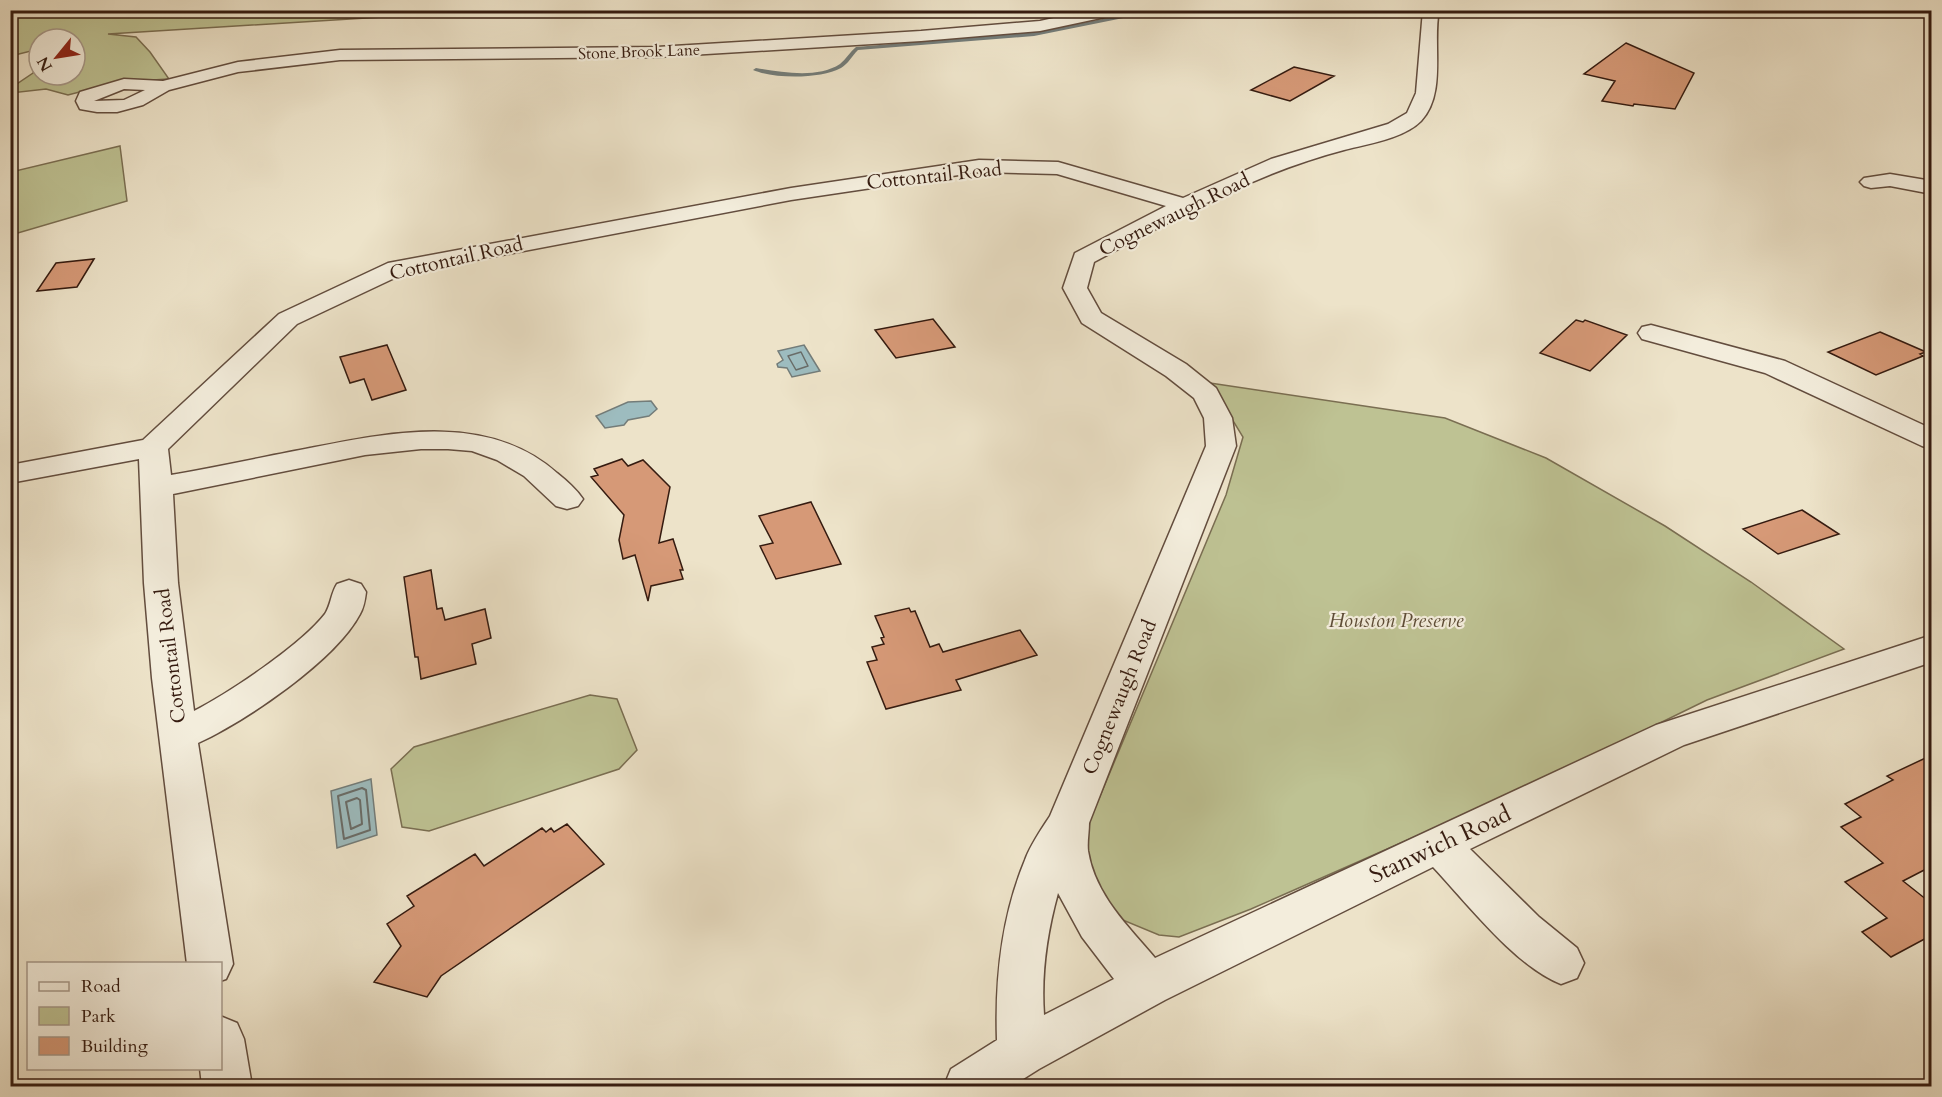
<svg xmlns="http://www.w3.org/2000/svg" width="1942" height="1097" font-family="Cardo,serif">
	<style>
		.green { fill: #bec293; stroke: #7a6e52; stroke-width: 1.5 }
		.water { fill: #9dbcbf; stroke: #737c79; stroke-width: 1.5 }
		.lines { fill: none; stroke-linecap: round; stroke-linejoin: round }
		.shore-far1 { stroke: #696c68; stroke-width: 1.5 }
		.shore { stroke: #696c68; stroke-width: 2 }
		.stream { fill: #737c79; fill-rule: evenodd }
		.building { fill: #d69977; stroke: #351b10; stroke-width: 1.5 }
		.minor-casing { stroke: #634d3e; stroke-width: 3 }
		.minor { fill: #f3eddc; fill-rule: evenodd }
		.labels { text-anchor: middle; stroke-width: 4.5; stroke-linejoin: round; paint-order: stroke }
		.far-street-label { font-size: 16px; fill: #351b10; stroke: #f3eddc }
		.street-label { font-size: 20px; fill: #351b10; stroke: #f3eddc }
		.park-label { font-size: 20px; font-style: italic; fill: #5e4d37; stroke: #f3eddc }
		.near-street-label { font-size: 24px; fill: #351b10; stroke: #f3eddc }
	</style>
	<rect width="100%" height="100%" fill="#ede3c9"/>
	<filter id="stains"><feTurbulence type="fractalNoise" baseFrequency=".00333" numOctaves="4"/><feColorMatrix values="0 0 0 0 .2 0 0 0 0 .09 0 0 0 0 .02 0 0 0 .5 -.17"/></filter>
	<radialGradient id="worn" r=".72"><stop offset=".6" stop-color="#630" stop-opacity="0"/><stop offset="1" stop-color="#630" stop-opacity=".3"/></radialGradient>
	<path class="green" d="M 11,11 L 479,11 L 108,34 L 136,37 L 150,52 L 169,79 L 118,82 L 68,95 L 46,89 L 11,93 L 11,88 L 33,73 L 39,64 L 39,75 L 75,75 L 75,39 L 39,39 L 39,49 L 11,56 Z
		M 120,146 L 127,201 L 11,235 L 11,172 Z
		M 1210,383 L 1445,418 L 1546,458 L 1665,526 L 1751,582 L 1844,649 L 1707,700 L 1537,783 L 1251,909 L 1179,937 L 1159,935 L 1113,916 L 1100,892 L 1086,852 L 1090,820 L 1226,495 L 1243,437 Z
		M 590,695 L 617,699 L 637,750 L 619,769 L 429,831 L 402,827 L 391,769 L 414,747 Z"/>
	<path class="water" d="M 804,345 L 820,371 L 792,377 L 787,368 L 778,367 L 777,364 L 783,360 L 778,351 Z
		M 651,401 L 657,409 L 649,416 L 628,420 L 624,425 L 605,428 L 596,416 L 628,402 Z
		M 371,779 L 377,835 L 337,848 L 331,791 Z"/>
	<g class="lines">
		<path class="shore-far1" d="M 801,352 L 808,366 L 796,370 L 788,356 Z"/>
		<path class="shore" d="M 362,788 L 366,790 L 370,830 L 344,839 L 338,796 Z
			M 357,798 L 360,800 L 362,824 L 351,829 L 346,802 Z"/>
		<path class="stream" d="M 1150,10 L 1163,10 L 1034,36 L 858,50 C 852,56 848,64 841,68 C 821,79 774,79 753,70 L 756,68 C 781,72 817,79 840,64 C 846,59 850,52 856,47 L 1034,32 Z"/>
	</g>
	<path class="building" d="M 1626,43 L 1694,73 L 1675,109 L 1634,104 L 1633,106 L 1602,101 L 1615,81 L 1584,74 Z
		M 1294,67 L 1334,76 L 1290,101 L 1251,90 Z
		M 94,259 L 77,287 L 37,291 L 56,263 Z
		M 933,319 L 955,347 L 896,358 L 875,330 Z
		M 1576,320 L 1583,322 L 1585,320 L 1627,335 L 1590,371 L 1540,353 Z
		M 1880,332 L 1926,352 L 1920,354 L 1923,356 L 1876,375 L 1828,352 Z
		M 387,345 L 406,390 L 372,400 L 364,379 L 350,383 L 340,357 Z
		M 622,459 L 628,466 L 643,460 L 670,487 L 659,543 L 673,539 L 683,570 L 680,570 L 683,579 L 651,586 L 648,601 L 635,555 L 623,559 L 619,540 L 624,515 L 591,477 L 598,475 L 594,469 Z
		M 811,502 L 841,564 L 776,579 L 760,546 L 773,543 L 759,516 Z
		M 1802,510 L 1839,534 L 1778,554 L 1743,529 Z
		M 431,570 L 437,609 L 442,608 L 445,620 L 485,609 L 491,638 L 472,644 L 476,664 L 421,679 L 418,657 L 415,657 L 404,577 Z
		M 909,608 L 911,612 L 915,611 L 930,647 L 939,644 L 943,652 L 1020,630 L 1037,655 L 956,680 L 961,690 L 886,709 L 867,662 L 877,660 L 872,647 L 884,644 L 881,638 L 884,637 L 875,616 Z
		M 1932,755 L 1932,866 L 1903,881 L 1932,904 L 1932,935 L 1891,957 L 1862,932 L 1887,918 L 1845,882 L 1883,863 L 1841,827 L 1861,817 L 1845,804 L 1893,780 L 1887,776 Z
		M 567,824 L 604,864 L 441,976 L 427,997 L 374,982 L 401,946 L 387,924 L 414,906 L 407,896 L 475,854 L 484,866 L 542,828 L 546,832 L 551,828 L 554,832 Z"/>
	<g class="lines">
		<g class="minor-casing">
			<path id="minor" d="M 1090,10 L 1122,10 L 1115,15 L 1040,31 L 921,41 L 657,57 L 340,60 L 238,72 L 169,90 L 143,105 L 117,112 L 97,112 L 80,109 L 76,101 L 80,92 L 124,79 L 163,81 L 238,62 L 340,50 L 657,47 L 921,31 L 1040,21 ZM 124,89 L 145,90 L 124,100 L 94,101 Z
				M 1423,10 L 1439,10 C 1432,45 1447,93 1421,121 C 1403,139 1367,144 1344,150 C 1255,173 1175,219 1094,262 L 1087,288 L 1101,313 L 1186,364 L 1216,388 L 1232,418 L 1236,446 L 1089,823 C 1089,832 1087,842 1088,851 C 1095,895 1128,926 1155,958 L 1656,725 L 1932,635 L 1932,662 L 1684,745 L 1470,849 L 1539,917 L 1577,948 L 1584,963 L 1577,978 L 1561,984 C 1516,967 1466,902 1433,867 L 1165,1000 L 1039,1069 L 1012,1086 L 944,1086 L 951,1069 L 997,1040 C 995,978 1001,918 1025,860 C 1031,844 1041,830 1050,816 L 1206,446 L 1204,418 L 1194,398 L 1166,376 L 1082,323 L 1063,288 L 1075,253 L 1166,206 L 1057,174 L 979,172 L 791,200 L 403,274 L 297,324 L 168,449 L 171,475 C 217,467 263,457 310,448 C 392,432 488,412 557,473 C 567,481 576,489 583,499 L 578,506 L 567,509 L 556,506 L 524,476 L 497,460 L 472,451 L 448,449 L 421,449 L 365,455 L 173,494 L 178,583 L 194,711 C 229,693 301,645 325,614 C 331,605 331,593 337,584 L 349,580 L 361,584 L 366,592 C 365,600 364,607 360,614 C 335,661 247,720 198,743 L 233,964 L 226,979 L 220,981 L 220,964 L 187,964 L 152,678 L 144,583 L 139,459 L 10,483 L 10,465 L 143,440 L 279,314 L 388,263 L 791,188 L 979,160 L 1058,162 L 1183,198 L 1271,159 L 1388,124 L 1407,113 L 1416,93 ZM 1058,893 L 1082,937 L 1114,979 L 1044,1015 C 1041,973 1047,933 1058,893 Z
				M 1890,174 L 1932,181 L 1932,194 L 1890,186 L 1871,188 L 1864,186 L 1860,182 L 1864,178 Z
				M 1651,325 L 1785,361 L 1932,429 L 1932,449 L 1922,446 L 1765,373 L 1642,339 L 1638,333 L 1642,327 Z
				M 220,1016 L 237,1023 L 244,1039 L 252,1086 L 202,1086 L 200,1068 L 220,1068 Z"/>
		</g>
		<use href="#minor" class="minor"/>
	</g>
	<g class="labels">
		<g class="far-street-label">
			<text transform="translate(639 51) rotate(-2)" y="6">Stone Brook Lane</text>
		</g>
		<g class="street-label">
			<text transform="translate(934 175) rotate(-6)" y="7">Cottontail Road</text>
			<text transform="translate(1174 214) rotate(-26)" y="7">Cognewaugh Road</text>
			<text transform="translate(456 258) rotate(-13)" y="7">Cottontail Road</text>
			<text transform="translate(170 656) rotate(-97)" y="7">Cottontail Road</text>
			<text transform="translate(1119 697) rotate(-68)" y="7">Cognewaugh Road</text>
		</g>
		<g class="park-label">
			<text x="1396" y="627">Houston Preserve</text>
		</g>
		<g class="near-street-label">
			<text transform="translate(1440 844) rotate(-25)" y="8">Stanwich Road</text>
		</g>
	</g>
	<rect width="1942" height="1097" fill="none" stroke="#ede3c9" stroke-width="36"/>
	<rect x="12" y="12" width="1918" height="1073" fill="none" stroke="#351b10" stroke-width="3"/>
	<rect x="18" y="18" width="1906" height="1061" fill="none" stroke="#351b10" stroke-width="1.5"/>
	<rect x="27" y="962" width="195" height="108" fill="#f3eddc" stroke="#a7998a" stroke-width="1.5"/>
	<rect x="39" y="982" width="30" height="9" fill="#f3eddc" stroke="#a7998a" stroke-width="1.5"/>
	<text x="81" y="992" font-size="18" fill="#351b10">Road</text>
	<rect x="39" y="1007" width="30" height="18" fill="#bec293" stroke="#a7998a" stroke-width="1.5"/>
	<text x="81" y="1022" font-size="18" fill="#351b10">Park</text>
	<rect x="39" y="1037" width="30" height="18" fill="#d69977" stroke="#a7998a" stroke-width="1.5"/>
	<text x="81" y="1052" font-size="18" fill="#351b10">Building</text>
	<g transform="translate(57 57) rotate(240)"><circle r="28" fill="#f3eddc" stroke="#a7998a" stroke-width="1.5"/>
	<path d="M0-4.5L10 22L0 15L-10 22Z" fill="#8f2418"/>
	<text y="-9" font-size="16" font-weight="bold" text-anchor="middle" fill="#351b10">N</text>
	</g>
	<rect width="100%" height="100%" filter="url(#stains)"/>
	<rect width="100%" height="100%" fill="url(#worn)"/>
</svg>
